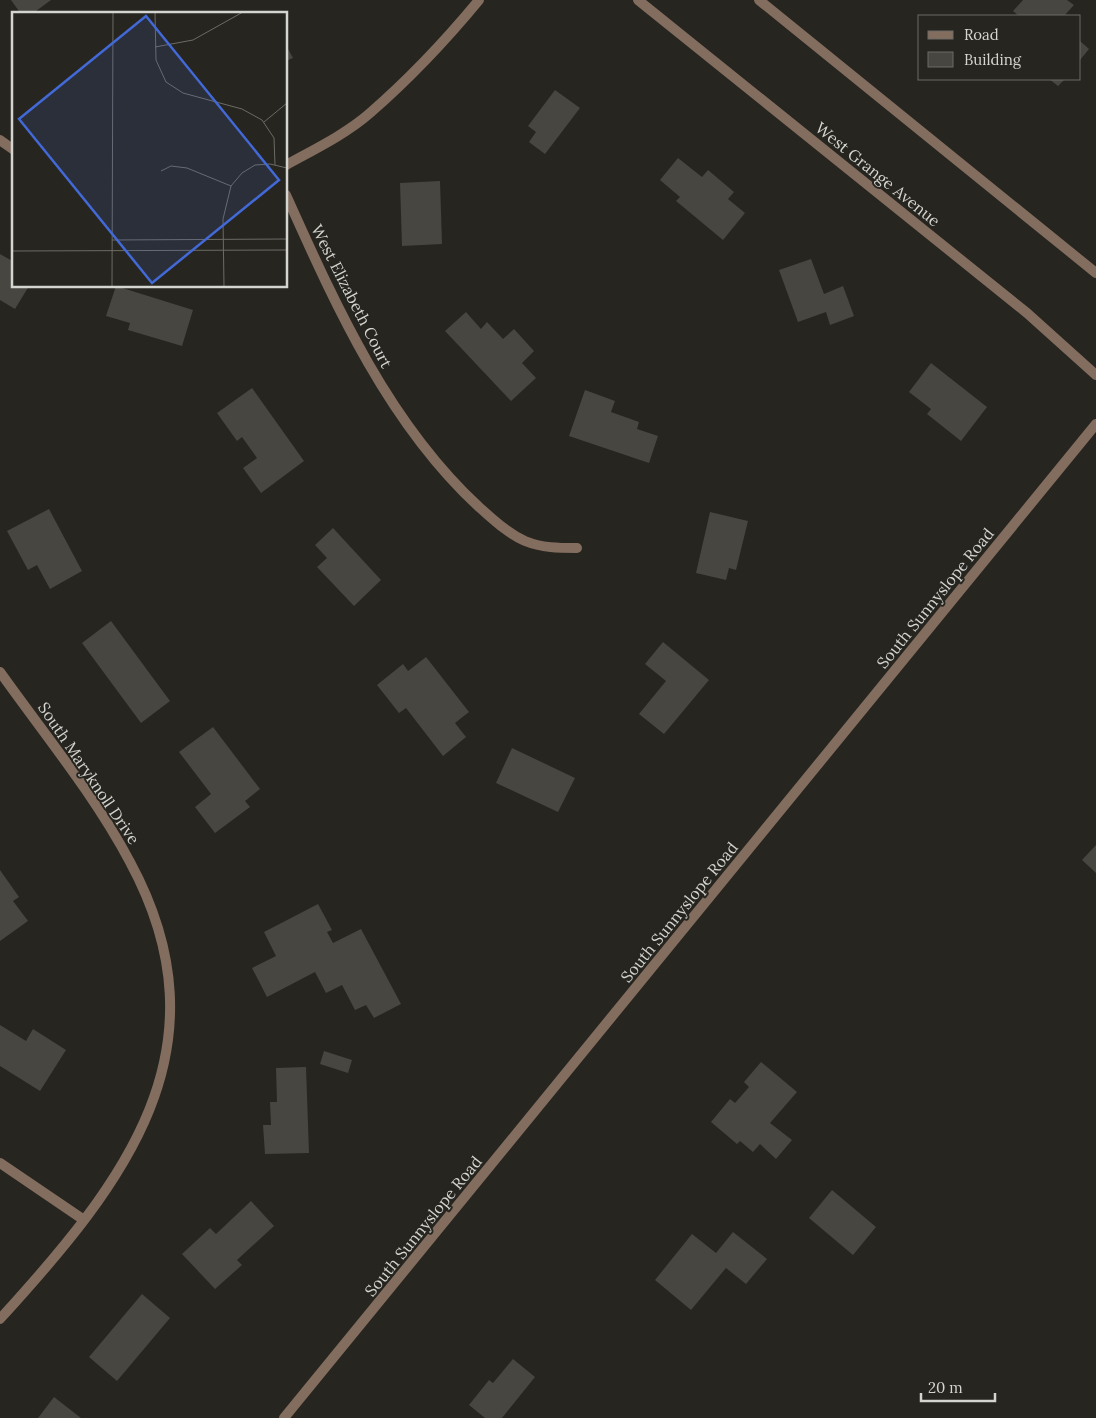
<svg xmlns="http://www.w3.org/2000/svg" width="1096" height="1418" font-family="Lora,serif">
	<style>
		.building { fill: #484640 }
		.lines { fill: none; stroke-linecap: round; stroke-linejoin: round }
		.minor { stroke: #836d5f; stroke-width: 10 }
		.tertiary { stroke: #836d5f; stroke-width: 10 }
		.labels { text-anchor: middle; stroke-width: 4; stroke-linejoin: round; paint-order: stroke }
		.street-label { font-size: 16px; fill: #d4d4d0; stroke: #26251f }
		.inset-road { fill: none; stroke: #6c6b66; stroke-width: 1 }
		.view { fill: #4269d6; fill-opacity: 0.15; stroke: #4269d6; stroke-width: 2.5 }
		.inset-edge { fill: none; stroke: #d4d4d0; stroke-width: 2.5 }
	</style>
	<rect width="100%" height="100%" fill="#26251f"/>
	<path class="building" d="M 11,0 L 51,0 L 32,14 L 21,14 Z
		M 1023,0 L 1067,0 L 1074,5 L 1064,16 L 1019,16 L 1013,11 Z
		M 1080,41 L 1089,49 L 1080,60 Z
		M 286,45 L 293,58 L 286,61 Z
		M 1049,79 L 1065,79 L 1058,86 Z
		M 555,90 L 580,108 L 545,154 L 529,142 L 536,132 L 528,126 Z
		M 678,158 L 702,177 L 708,170 L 734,192 L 728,199 L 745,213 L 723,240 L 676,201 L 680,197 L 660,180 Z
		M 440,181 L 442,244 L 402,246 L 400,183 Z
		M 0,254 L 14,262 L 14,286 L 29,286 L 15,309 L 0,300 Z
		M 811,259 L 824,294 L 843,286 L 854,316 L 830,325 L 826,312 L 798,322 L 779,270 Z
		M 116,286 L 193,310 L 182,346 L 128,330 L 130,323 L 106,316 Z
		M 466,312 L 481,329 L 487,322 L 503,339 L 514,329 L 534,351 L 522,363 L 536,378 L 511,401 L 445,331 Z
		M 931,363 L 987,407 L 961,441 L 927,414 L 931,409 L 909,392 Z
		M 252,388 L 304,461 L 261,493 L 243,468 L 257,458 L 242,437 L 237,441 L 217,413 Z
		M 585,390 L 615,401 L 611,412 L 639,422 L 637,429 L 658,436 L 649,463 L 569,436 Z
		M 49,509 L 82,571 L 50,589 L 37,565 L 28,570 L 7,531 Z
		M 710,512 L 748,521 L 736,570 L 729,568 L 726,580 L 696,573 Z
		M 333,528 L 381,580 L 354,606 L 317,567 L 327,558 L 315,545 Z
		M 111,621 L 170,701 L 141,723 L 82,643 Z
		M 663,642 L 709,680 L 664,734 L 639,714 L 666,681 L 645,664 Z
		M 426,657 L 469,712 L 455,723 L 466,737 L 443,756 L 406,708 L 399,713 L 377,685 L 403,664 L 408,671 Z
		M 213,727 L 260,789 L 245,801 L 250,807 L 215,833 L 195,807 L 211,794 L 179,752 Z
		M 512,748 L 575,778 L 558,812 L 496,783 Z
		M 1096,845 L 1096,873 L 1082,860 Z
		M 0,870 L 19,897 L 13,901 L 28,921 L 0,941 Z
		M 318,904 L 332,930 L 327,932 L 333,943 L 361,929 L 401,1004 L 374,1018 L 366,1005 L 355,1010 L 342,985 L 326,993 L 315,972 L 267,997 L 252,968 L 276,956 L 264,932 Z
		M 0,1025 L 26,1041 L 33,1029 L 66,1050 L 40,1091 L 0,1066 Z
		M 324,1051 L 352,1060 L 348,1073 L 320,1064 Z
		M 761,1062 L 797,1092 L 770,1123 L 792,1140 L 776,1159 L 760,1144 L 753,1152 L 740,1141 L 737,1144 L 711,1122 L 730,1099 L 735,1103 L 749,1087 L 744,1082 Z
		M 306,1067 L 309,1153 L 265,1154 L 263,1125 L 271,1125 L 270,1102 L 277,1102 L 276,1068 Z
		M 832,1190 L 876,1227 L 853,1255 L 809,1218 Z
		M 251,1201 L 274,1226 L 237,1260 L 242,1265 L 215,1289 L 182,1254 L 210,1228 L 216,1234 Z
		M 733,1232 L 767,1259 L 746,1284 L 726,1268 L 691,1310 L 655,1280 L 692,1234 L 716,1253 Z
		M 142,1294 L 170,1318 L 117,1381 L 89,1357 Z
		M 513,1359 L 535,1377 L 502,1418 L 485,1418 L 469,1405 L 489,1380 L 493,1383 Z
		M 54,1397 L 81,1418 L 38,1418 Z"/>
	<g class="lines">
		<path class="minor" d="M 638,0 L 1027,313 L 1096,375
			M 0,140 L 14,150
			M 286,165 C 315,149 346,134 370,113 C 409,79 446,40 479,0
			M 286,195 C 336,306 388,423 479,507 C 493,519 507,533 525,541 C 542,548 559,548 577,548
			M 0,672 C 44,734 94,794 130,862 C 231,1049 124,1183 0,1319
			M 0,1163 L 84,1220"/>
		<path class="tertiary" d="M 759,0 L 1096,273
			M 284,1418 L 1096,424"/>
	</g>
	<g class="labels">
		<g class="street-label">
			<text transform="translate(878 174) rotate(39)" y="6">West Grange Avenue</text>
			<text transform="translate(352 296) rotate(63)" y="6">West Elizabeth Court</text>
			<text transform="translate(935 598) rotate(-51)" y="6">South Sunnyslope Road</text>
			<text transform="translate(89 773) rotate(56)" y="6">South Maryknoll Drive</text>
			<text transform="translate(679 912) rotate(-51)" y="6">South Sunnyslope Road</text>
			<text transform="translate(423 1226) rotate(-51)" y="6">South Sunnyslope Road</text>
		</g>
	</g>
	<g transform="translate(12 12)">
		<rect width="275" height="275" fill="#26251f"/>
		<path class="inset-road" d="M 143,0 L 144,48 L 154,70 L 171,81 L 230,97 L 250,108 L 262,126 L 263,153M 143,35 L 181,28 L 231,0M 252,110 L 275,91M 149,159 L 159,154 L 175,156 L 219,174M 100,228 L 275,227M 0,239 L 275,238M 100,275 L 101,0M 212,275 L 211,207 L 219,174 L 230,161 L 243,153 L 258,152 L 275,156"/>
		<path class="view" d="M 134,4 L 267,168 L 140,271 L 7,107 Z"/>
		<rect width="275" height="275" class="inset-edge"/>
	</g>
	<rect x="918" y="15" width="162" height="65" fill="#26251f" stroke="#6c6b66"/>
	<rect x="928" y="31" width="25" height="8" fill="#836d5f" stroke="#6c6b66"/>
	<text x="964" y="40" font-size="15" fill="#d4d4d0">Road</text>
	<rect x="928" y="52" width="25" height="15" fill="#484640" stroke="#6c6b66"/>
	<text x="964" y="65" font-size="15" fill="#d4d4d0">Building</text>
	<path d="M921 1393v8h74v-8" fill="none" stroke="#d4d4d0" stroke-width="2.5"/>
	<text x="928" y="1393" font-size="15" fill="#d4d4d0" stroke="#26251f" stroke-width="4" paint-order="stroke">20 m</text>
</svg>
